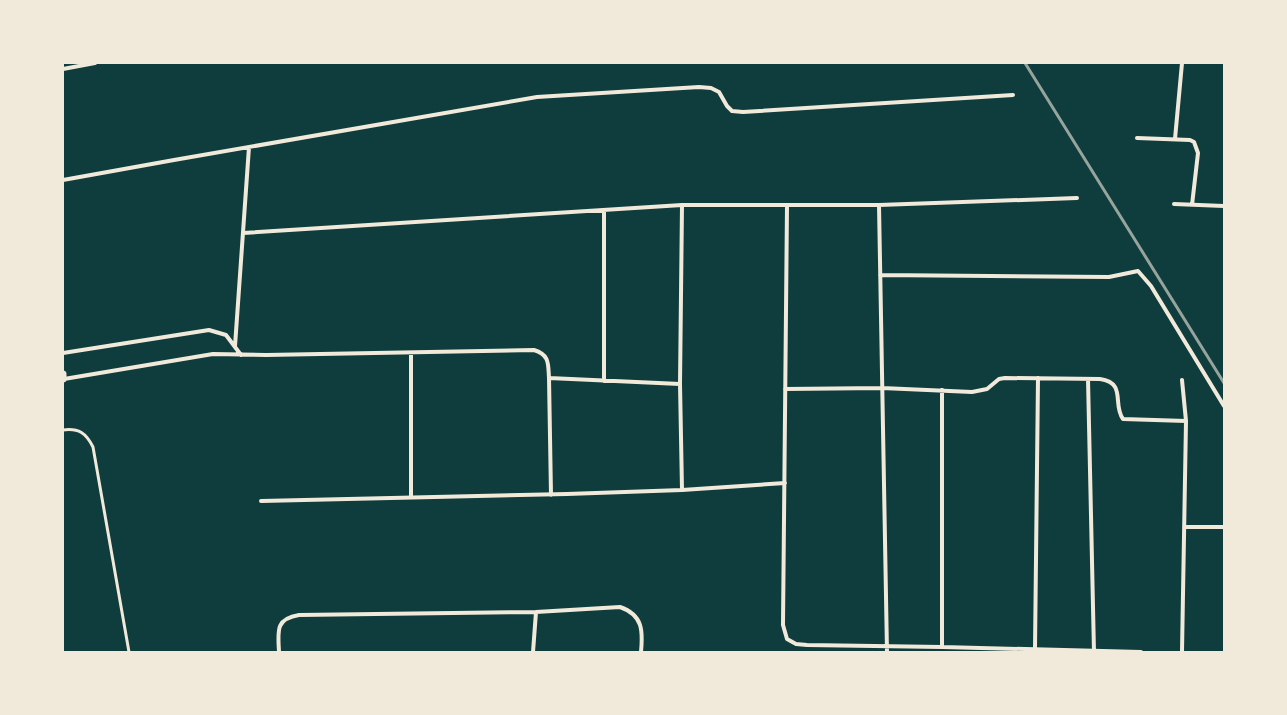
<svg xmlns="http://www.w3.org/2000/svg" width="1287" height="715" font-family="Quicksand,sans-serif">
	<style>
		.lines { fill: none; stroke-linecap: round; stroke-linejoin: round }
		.service { stroke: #f1e9da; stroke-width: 3 }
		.minor { stroke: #f1e9da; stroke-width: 4 }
		.tertiary { stroke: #f1e9da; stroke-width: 7 }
		.rail { stroke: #97a49c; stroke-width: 3 }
	</style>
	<rect width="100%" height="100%" fill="#0f3d3e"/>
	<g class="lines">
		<path class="service" d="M 63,430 C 79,428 86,433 93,447 L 129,652"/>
		<path class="minor" d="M 63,69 L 95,63
			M 1137,138 L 1190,140 L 1194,142 L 1198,153 L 1192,205
			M 1175,139 L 1182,63
			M 63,180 L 174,160 L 537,97 L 699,87 L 711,88 L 719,92 L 727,106 L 732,111 L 743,112 L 1013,95
			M 1174,204 L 1224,206
			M 682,205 L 680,384 L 682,490
			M 879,205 L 887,652
			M 787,206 L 783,625 L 787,639 L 796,644 L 807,645 L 942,647 L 1141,652
			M 604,210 L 604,381
			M 243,233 L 682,205 L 879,205 L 1077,198
			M 880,275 L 1109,277 L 1138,271 L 1151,286 L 1224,406
			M 235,346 L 249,147
			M 63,353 L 209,330 L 226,335 L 241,355
			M 411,353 L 411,498
			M 549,378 L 551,495
			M 64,379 L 213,354 L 266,355 L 534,350 C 550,355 548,364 549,378 L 680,384
			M 1088,379 L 1094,652
			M 785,389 L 882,388 L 972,392 L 987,389 L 999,379 L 1005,378 L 1100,379 C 1127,383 1112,404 1123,419 L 1186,421
			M 942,390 L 942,647
			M 261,501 L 567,494 L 682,490 L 785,483
			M 1184,527 L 1224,527
			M 1035,649 L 1038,378
			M 279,652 C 278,631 275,619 299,615 L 536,612 L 620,607 C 643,615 643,631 641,652
			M 533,652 L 536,612
			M 1182,652 L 1186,421 L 1182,380"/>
		<path class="tertiary" d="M 63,374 L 63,379"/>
		<path class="rail" d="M 1025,63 L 1224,383"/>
	</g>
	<rect width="1287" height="715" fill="none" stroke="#f1e9da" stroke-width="128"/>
</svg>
